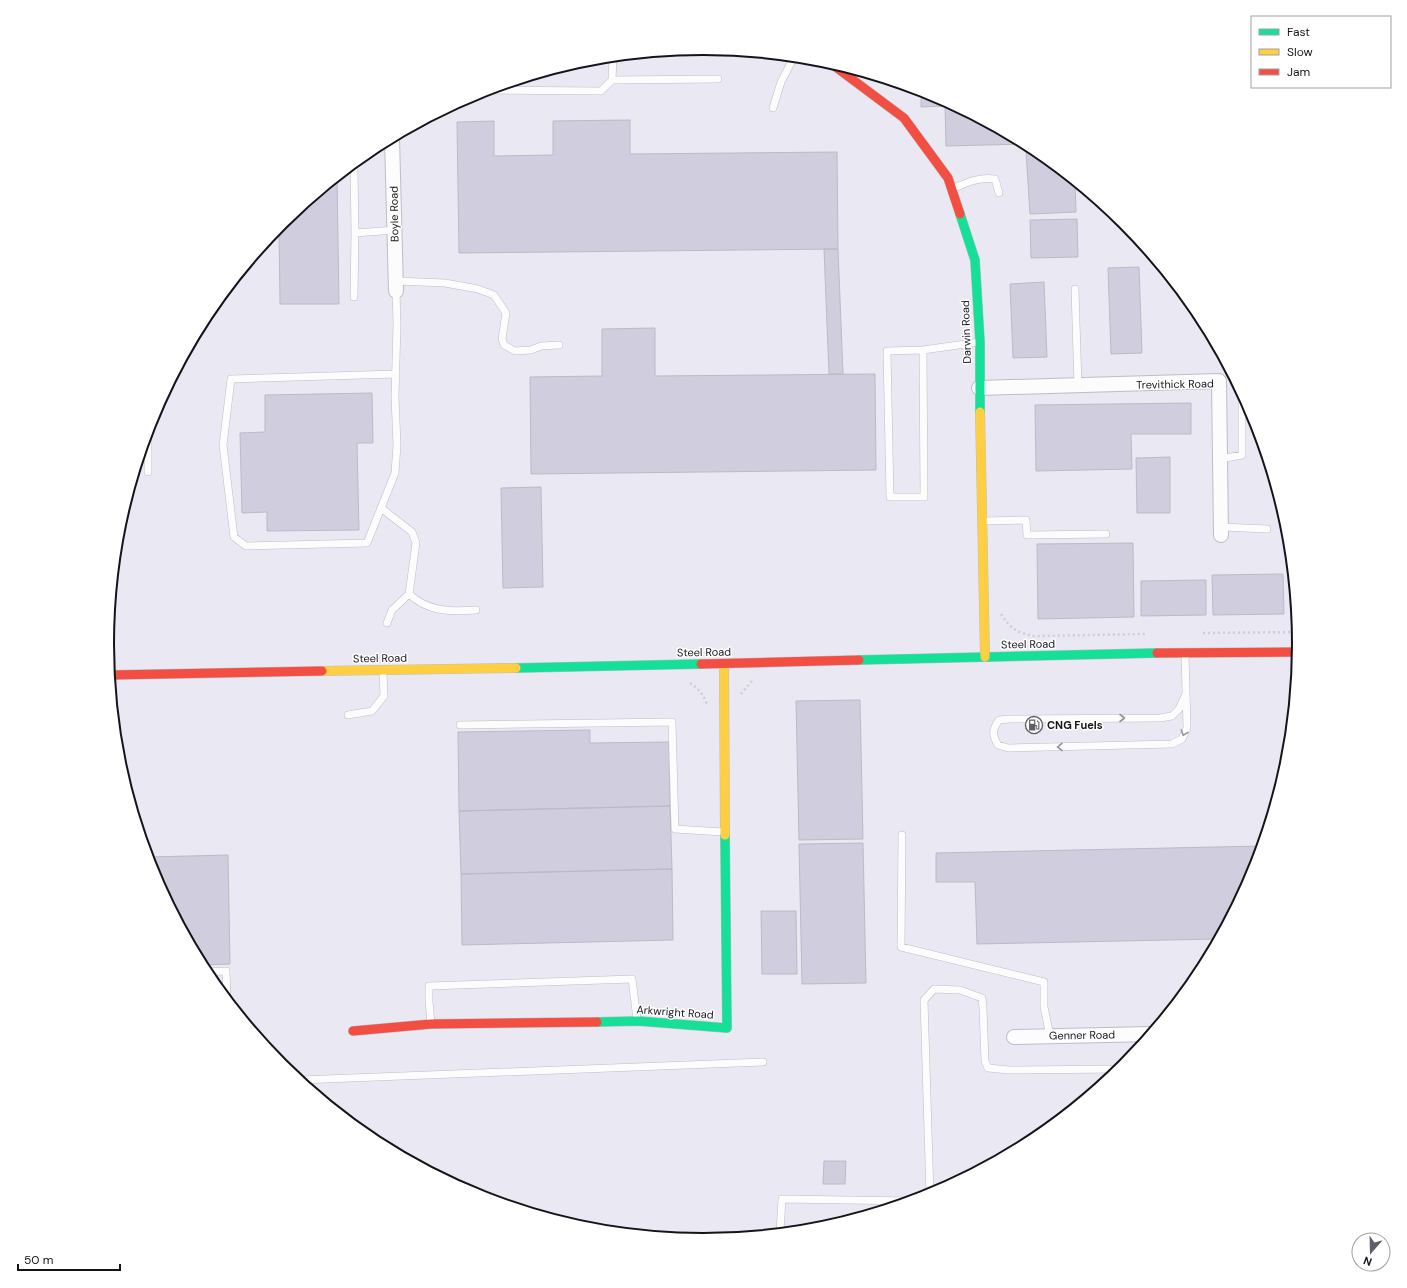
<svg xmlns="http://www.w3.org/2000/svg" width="1407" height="1288" font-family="'DM Sans',sans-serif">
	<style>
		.building { fill: #d0cddf; stroke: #bcbac3 }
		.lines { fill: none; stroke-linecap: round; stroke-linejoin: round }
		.lane-casing { stroke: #bebdc5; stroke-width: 8 }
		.street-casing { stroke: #bebdc5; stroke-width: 16 }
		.fast-casing { stroke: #bebdc5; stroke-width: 10 }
		.slow-casing { stroke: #bebdc5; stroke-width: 10 }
		.jam-casing { stroke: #bebdc5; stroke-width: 10 }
		.path { stroke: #cfced1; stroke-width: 2.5; stroke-dasharray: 2 3; stroke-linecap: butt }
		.lane { stroke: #fcfcfd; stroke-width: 7 }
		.street { stroke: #fcfcfd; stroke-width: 14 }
		.fast { stroke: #16e098; stroke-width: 9 }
		.slow { stroke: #ffcf43; stroke-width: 9 }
		.jam { stroke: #f24e42; stroke-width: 9 }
		.oneway { stroke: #949497 }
		.labels { text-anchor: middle; stroke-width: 3; stroke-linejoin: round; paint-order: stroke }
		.street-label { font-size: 11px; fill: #15141a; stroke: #fff }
		.poi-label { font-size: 11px; font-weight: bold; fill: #15141a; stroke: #fff; text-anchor: start }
		.rim { fill: none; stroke: #15141a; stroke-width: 2 }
	</style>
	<rect width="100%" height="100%" fill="#eae8f3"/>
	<path class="building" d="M 921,90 L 932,93 L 1027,144 L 946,146 L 945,106 L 921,107 Z
		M 630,120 L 630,154 L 837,152 L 838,249 L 459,253 L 457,122 L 494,121 L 494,156 L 553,155 L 553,121 Z
		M 1037,150 L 1075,182 L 1076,212 L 1030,214 L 1026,151 Z
		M 337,177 L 339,304 L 280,304 L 279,227 Z
		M 1077,219 L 1078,257 L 1031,258 L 1030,220 Z
		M 824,249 L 838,249 L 843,374 L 829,374 Z
		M 1139,267 L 1142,353 L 1111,354 L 1108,268 Z
		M 1044,282 L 1047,357 L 1013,358 L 1010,284 Z
		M 655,328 L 655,376 L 875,374 L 876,470 L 531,474 L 530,377 L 602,376 L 602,329 Z
		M 372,393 L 373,443 L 357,443 L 359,530 L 267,531 L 267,512 L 242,513 L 240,433 L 265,432 L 265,395 Z
		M 1191,403 L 1191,434 L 1131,434 L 1132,469 L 1036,471 L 1035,405 Z
		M 1170,457 L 1170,513 L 1137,513 L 1136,458 Z
		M 541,487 L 543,587 L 503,588 L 501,488 Z
		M 1133,543 L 1134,617 L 1038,619 L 1037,544 Z
		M 115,572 L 115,604 L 111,604 Z
		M 1283,574 L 1284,614 L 1213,615 L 1212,575 Z
		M 1206,580 L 1206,615 L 1141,616 L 1141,581 Z
		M 860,700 L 863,839 L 799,840 L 796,701 Z
		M 590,730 L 590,743 L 669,742 L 670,806 L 459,811 L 458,732 Z
		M 670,806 L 672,869 L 461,874 L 459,811 Z
		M 863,843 L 866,983 L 802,984 L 799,844 Z
		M 1262,846 L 1254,872 L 1218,939 L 977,944 L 975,882 L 936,882 L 936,853 Z
		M 145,848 L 149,848 L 150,857 L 228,855 L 230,964 L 202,965 L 153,872 Z
		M 672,869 L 673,940 L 462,945 L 461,874 Z
		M 761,911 L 796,911 L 797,974 L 762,974 Z
		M 824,1161 L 846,1161 L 845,1184 L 823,1184 Z"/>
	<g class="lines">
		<g class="lane-casing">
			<path id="lane" d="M 612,80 L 718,79
				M 486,90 L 601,91 L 612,80 L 613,57
				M 773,108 L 781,82 L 794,57
				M 354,167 L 355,233
				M 954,188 C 968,182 979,177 995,179 L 999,193
				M 396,281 L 445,283 L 478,289 L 494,295 L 506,313 L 502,339 L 504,345 L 515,351 L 531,350 L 541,346 L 559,345
				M 1075,289 L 1078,386
				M 396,291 L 397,324 L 395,397 L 397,445 L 395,473 L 367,543 L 246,546 L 234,537 L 223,445 L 231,379 L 396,374
				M 354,297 L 355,233 L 395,230
				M 923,350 L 887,351 L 890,497 L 924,497 L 923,350 L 980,342
				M 1220,459 L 1242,455 L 1242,398
				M 148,472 L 148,431
				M 381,508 L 412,532 L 416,543 L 409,594 L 392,610 L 387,623
				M 983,521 L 1026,520 L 1027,535 L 1106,534
				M 1221,527 L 1267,529
				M 409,594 C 428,612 452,612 476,610
				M 1185,654 L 1187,728 L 1182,739 L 1172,744 L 1008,748 L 998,745 C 992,735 992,730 999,720 L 1009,719 L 1160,718 L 1172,716 L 1179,709 L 1186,694
				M 348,715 L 372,711 L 384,696 L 383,672
				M 460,725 L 672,722 L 675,829 L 723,832
				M 902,835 L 901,947 L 1044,982 L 1044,1007 L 1050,1036
				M 206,972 L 226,971 L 227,998
				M 431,1024 L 429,1001 L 429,986 L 632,979 L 637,1019
				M 300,1080 L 763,1062
				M 930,1195 L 924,1000 L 934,989 L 960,990 L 982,998 L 983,1008 L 985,1061 L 988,1068 L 1009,1070 L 1120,1069
				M 780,1232 L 782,1199 L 912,1201"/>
		</g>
		<g class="street-casing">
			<path id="street" d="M 392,138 L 396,291
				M 979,388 L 1219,381 L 1221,535
				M 1014,1037 L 1151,1034"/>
		</g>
		<g class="fast-casing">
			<path id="fast" d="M 960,214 L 975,260 L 980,342 L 980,412
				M 859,660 L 1157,653
				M 516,668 L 701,664
				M 597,1022 L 638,1021 L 727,1028 L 725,835"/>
		</g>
		<g class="slow-casing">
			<path id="slow" d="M 980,412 L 985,657
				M 724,664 L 725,835
				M 322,671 L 516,668"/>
		</g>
		<g class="jam-casing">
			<path id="jam" d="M 829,62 L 904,118 L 948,178 L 960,214
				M 1157,653 L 1299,652
				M 701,664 L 859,660
				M 111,675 L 322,671
				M 353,1031 L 431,1024 L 597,1022"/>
		</g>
		<path class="path" d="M 1001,614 C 1011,629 1017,633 1034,636 L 1146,634
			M 1203,633 L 1298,632
			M 690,683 C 699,689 704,695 707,705
			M 741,694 L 752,681"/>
		<use href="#lane" class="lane"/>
		<use href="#street" class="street"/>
		<use href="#fast" class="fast"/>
		<use href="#slow" class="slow"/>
		<use href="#jam" class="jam"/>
	</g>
	<defs><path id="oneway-chevron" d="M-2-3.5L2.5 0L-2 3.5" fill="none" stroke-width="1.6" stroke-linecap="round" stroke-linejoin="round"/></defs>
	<g class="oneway">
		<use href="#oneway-chevron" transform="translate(1122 718)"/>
		<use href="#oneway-chevron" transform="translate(1184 733) rotate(110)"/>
		<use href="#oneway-chevron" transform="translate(1060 747) rotate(179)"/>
	</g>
	<defs>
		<g id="fuel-ring" transform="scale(0.9)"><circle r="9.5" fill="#fff" stroke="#605e66" stroke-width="1.5"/><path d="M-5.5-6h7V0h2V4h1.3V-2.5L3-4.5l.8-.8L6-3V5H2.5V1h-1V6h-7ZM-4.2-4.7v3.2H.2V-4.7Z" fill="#605e66"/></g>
	</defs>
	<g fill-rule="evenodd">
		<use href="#fuel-ring" x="1034" y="725"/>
	</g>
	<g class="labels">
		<g class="street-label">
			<text transform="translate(394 214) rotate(-91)" y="4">Boyle Road</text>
			<text transform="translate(966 332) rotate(-92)" y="4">Darwin Road</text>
			<text transform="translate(1175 384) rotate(-1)" y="4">Trevithick Road</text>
			<text transform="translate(1028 644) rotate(-1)" y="4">Steel Road</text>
			<text transform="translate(704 652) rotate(-1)" y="4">Steel Road</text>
			<text transform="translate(380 658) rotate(-1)" y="4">Steel Road</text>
			<text transform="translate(675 1012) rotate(4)" y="4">Arkwright Road</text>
			<text transform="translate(1082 1035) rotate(-1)" y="4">Genner Road</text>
		</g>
		<g class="poi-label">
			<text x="1047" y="729">CNG Fuels</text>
		</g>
	</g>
	<path d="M0 0H1407V1288H0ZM114 644a589 589 0 1 1 1178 0a589 589 0 1 1-1178 0Z" fill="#fff" fill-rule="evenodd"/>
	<path class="rim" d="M114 644a589 589 0 1 1 1178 0a589 589 0 1 1-1178 0Z"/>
	<rect x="1251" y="16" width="140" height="72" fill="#ffffff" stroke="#a1a1a3"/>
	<rect x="1259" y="29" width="20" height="6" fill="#16e098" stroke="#a1a1a3"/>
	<text x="1287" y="36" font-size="12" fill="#15141a">Fast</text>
	<rect x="1259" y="49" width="20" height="6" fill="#ffcf43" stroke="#a1a1a3"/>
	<text x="1287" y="56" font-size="12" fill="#15141a">Slow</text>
	<rect x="1259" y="69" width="20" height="6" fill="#f24e42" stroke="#a1a1a3"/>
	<text x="1287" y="76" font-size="12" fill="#15141a">Jam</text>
	<g transform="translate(1371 1252) rotate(200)"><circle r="19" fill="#ffffff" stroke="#a1a1a3"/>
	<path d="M0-3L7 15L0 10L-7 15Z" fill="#605e66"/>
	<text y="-6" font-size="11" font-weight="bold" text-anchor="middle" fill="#15141a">N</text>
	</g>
	<path d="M18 1264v6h102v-6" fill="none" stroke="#15141a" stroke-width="2"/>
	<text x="24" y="1264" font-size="12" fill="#15141a" stroke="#ffffff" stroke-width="3" paint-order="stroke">50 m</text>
</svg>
